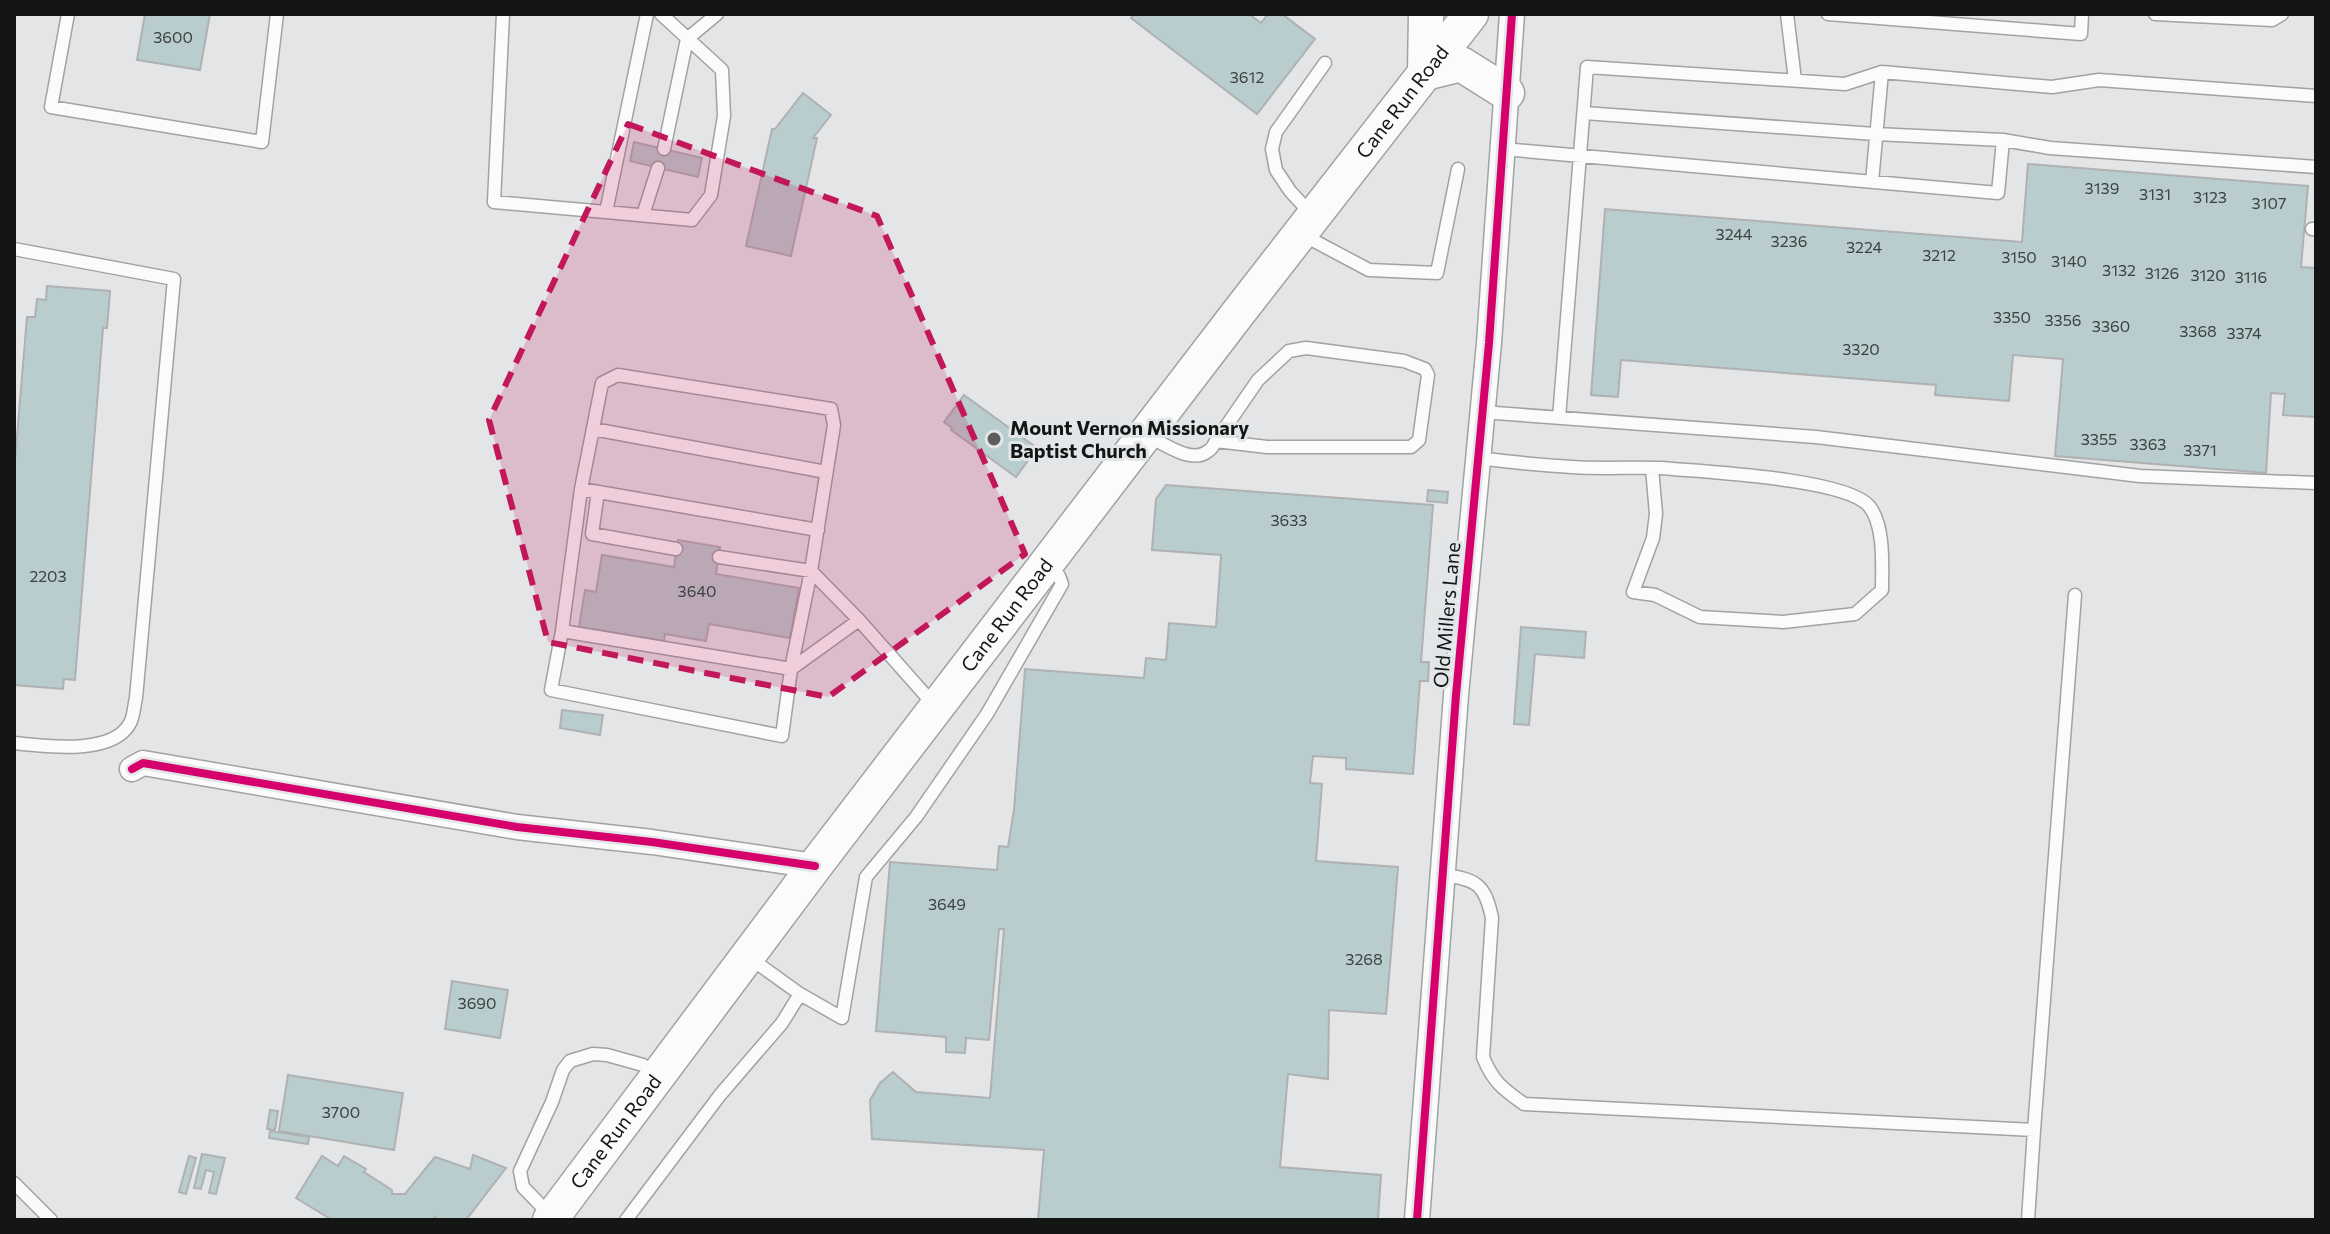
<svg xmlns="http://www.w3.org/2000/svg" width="2330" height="1234" font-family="Commissioner,sans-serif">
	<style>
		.building { fill: #b9ccce; stroke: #afb1b2; stroke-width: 2 }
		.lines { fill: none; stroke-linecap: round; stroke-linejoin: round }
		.service-casing { stroke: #a1a2a3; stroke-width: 15 }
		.minor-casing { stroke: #a1a2a3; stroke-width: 27 }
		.secondary-casing { stroke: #a1a2a3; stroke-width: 37 }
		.service { stroke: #fbfbfb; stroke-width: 12 }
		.minor { stroke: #fbfbfb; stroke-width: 24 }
		.secondary { stroke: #fbfbfb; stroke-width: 34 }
		.cycleway-casing { stroke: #e2e6e8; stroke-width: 13 }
		.cycleway { stroke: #d6006c; stroke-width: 8 }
		.marked { fill: #c2185b; fill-opacity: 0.2; stroke: #c2185b; stroke-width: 6; stroke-dasharray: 16 10; stroke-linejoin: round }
		.poi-dot { fill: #5c5e5e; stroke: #e2e6e8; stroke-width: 3 }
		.labels { text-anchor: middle; stroke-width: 6; stroke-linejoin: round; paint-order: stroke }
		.number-label { font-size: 16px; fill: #3d4343 }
		.street-label { font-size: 20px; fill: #141515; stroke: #e2e6e8 }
		.poi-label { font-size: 20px; font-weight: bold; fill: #141515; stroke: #e2e6e8; text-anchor: start }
	</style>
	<rect width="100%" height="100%" fill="#e3e5e7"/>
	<path class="building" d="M 145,14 L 210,14 L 200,70 L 137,60 Z
		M 1134,14 L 1249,14 L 1261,23 L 1268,14 L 1282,14 L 1315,39 L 1257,114 L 1131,18 Z
		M 803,93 L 831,115 L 813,138 L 817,138 L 791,256 L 746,246 L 772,129 L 775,129 Z
		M 634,142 L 702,158 L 698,177 L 630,161 Z
		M 2028,164 L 2308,186 L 2301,267 L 2316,268 L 2316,417 L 2283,415 L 2285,394 L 2271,393 L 2266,473 L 2055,456 L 2063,359 L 2013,355 L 2009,401 L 1935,395 L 1936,385 L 1621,360 L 1618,397 L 1591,395 L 1605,209 L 2022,242 Z
		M 47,286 L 110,291 L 107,328 L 103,328 L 75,680 L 64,679 L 63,689 L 14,685 L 14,473 L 27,317 L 35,317 L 37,299 L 46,300 Z
		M 964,395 L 1037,448 L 1016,477 L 951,430 L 952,428 L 944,422 Z
		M 1166,485 L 1433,505 L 1421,662 L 1429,662 L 1428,681 L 1420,681 L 1413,774 L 1346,769 L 1346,758 L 1313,756 L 1310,783 L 1322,784 L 1316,861 L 1398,867 L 1386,1014 L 1329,1010 L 1328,1079 L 1288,1074 L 1280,1167 L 1381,1175 L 1378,1220 L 1038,1220 L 1044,1150 L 872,1139 L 870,1100 L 880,1083 L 893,1072 L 916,1092 L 990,1098 L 1004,929 L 999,929 L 989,1040 L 966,1038 L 965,1053 L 946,1052 L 946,1037 L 876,1031 L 890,862 L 997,870 L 999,846 L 1008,847 L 1014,810 L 1025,669 L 1144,678 L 1146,658 L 1166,660 L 1169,623 L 1216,627 L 1221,555 L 1152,550 L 1156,499 Z
		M 1428,490 L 1448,492 L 1447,503 L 1427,501 Z
		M 678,540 L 720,547 L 716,574 L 799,588 L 790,638 L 709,624 L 706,641 L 665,634 L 664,641 L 579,627 L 585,590 L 596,592 L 602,555 L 674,567 Z
		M 1521,627 L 1586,632 L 1584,658 L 1535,654 L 1529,725 L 1514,724 Z
		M 562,710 L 603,715 L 600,735 L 560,728 Z
		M 452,981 L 508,990 L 500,1038 L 445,1029 Z
		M 288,1075 L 403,1093 L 394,1150 L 279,1131 Z
		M 270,1110 L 278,1111 L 275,1130 L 267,1129 Z
		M 270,1131 L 309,1137 L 308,1144 L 269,1138 Z
		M 202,1154 L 225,1158 L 216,1194 L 209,1193 L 214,1172 L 206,1170 L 201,1189 L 194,1188 Z
		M 473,1155 L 506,1168 L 466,1220 L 439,1220 L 435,1217 L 433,1220 L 332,1220 L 296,1198 L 322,1156 L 338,1166 L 344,1156 L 366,1169 L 364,1172 L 392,1190 L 392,1194 L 405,1194 L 435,1157 L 470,1169 Z
		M 189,1156 L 196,1158 L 186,1194 L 179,1192 Z"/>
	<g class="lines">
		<g class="service-casing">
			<path id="service" d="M 68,14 L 51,107 L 262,142 L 277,14
				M 503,14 L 494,202 L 606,212 L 647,14
				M 1787,14 L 1795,80
				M 1828,14 L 2081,34 L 2082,14
				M 2155,14 L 2272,20 L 2282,14
				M 1584,113 L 1875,134 L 2003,140
				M 664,149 L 687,39 L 717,14
				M 1503,149 L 1998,193 L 2003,140 L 2050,148 L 2316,167
				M 1872,182 L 1882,72
				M 606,212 L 692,220 L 711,195 L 724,116 L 722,70 L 661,14
				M 643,215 L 658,168
				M 1312,215 L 1290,191 L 1276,170 L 1272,149 L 1276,132 L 1325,63
				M 2312,229 L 2316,229
				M 1303,235 L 1369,270 L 1437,273 L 1458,169
				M 14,249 L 174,279 L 136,698 C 134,705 134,716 130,723 C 113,756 44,746 14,743
				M 1482,412 L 1816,437 L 2140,476 L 2316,483
				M 1559,418 L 1587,67 L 1845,84 L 1882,72 L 2052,87 L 2099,80 L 2316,96
				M 593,429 L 826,472
				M 1148,436 C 1163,443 1192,465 1208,451 C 1212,449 1214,444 1216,441 L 1267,447 L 1411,447 L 1419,440 L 1428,375 L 1425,369 L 1404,361 L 1306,348 L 1289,351 L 1258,380 L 1216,441
				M 1478,458 C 1509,462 1541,465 1572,467 C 1602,469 1631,467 1661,468 C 1702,472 1845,478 1869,506 C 1885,525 1882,566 1882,590 L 1855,614 L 1783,622 L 1700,617 L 1655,595 L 1633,592 L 1653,538 L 1656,514 L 1652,468
				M 581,489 L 818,530
				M 598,492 L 592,534 L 676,549
				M 719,557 L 811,571 L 859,620 L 935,706
				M 562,631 L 551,690 L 782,736 L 791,669 L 811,571 L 834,425 L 831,409 L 618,375 L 602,383 L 581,489 L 562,631 L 791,669 L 859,620
				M 1443,875 C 1476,879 1485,884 1492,918 L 1483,1057 C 1493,1082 1503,1089 1524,1104 L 2034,1130 L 2028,1220
				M 750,958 L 800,994 L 842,1018 L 866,877 L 916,817 L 987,714 L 1062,584 L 1059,576 L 1048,567
				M 2034,1130 L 2075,595
				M 14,1183 L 51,1220
				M 550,1215 L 523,1187 L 520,1171 L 552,1102 L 563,1070 L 570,1061 L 593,1054 L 607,1055 L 643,1065 L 657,1074
				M 626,1220 L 720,1095 L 782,1023 L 800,994"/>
		</g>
		<g class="minor-casing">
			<path id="minor" d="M 132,769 L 143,763 L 517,827 L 652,842 L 815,866
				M 1417,1220 L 1456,695 L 1489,343 L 1512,14"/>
		</g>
		<g class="secondary-casing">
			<g id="secondary">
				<path d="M 1426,14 L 1425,73 L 1461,64 L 1507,93"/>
				<path id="s1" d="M 550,1220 L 815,866 L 1239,312 L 1471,14"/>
			</g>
		</g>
		<use href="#service" class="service"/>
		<use href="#minor" class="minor"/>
		<use href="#secondary" class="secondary"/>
		<g class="cycleway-casing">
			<path id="cycleway" d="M 132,769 L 143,763 L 517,827 L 652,842 L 815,866
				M 1417,1220 L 1456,695 L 1489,343 L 1512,14"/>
		</g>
		<use href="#cycleway" class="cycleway"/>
	</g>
	<path class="marked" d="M 628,124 L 877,216 L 1025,554 L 828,697 L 548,642 L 489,420 Z"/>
	<circle class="poi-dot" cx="994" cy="439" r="8"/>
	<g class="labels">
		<g class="number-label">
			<text x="173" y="43">3600</text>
			<text x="1247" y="83">3612</text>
			<text x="2102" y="194">3139</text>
			<text x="2155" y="200">3131</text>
			<text x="2210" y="203">3123</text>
			<text x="2269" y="209">3107</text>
			<text x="1734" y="240">3244</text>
			<text x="1789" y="247">3236</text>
			<text x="1864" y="253">3224</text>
			<text x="1939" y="261">3212</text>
			<text x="2019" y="263">3150</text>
			<text x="2069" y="267">3140</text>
			<text x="2119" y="276">3132</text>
			<text x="2162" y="279">3126</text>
			<text x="2208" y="281">3120</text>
			<text x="2251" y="283">3116</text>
			<text x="2012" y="323">3350</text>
			<text x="2063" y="326">3356</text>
			<text x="2111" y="332">3360</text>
			<text x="2198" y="337">3368</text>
			<text x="2244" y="339">3374</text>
			<text x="1861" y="355">3320</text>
			<text x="2099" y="445">3355</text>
			<text x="2148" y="450">3363</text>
			<text x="2200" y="456">3371</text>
			<text x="1289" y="526">3633</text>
			<text x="48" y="582">2203</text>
			<text x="697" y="597">3640</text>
			<text x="947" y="910">3649</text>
			<text x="1364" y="965">3268</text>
			<text x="477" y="1009">3690</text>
			<text x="341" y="1118">3700</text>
		</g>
		<g class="street-label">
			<text dy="7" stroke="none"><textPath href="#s1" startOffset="1406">Cane Run Road</textPath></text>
			<text dy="7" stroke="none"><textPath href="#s1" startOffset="758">Cane Run Road</textPath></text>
			<text transform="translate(1447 615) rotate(-85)" y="7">Old Millers Lane</text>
			<text dy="7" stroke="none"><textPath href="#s1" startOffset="110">Cane Run Road</textPath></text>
		</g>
		<g class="poi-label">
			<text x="1010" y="435">Mount Vernon Missionary<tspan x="1010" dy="23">Baptist Church</tspan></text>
		</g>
	</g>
	<rect width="2330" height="1234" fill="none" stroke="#141515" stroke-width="32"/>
</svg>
